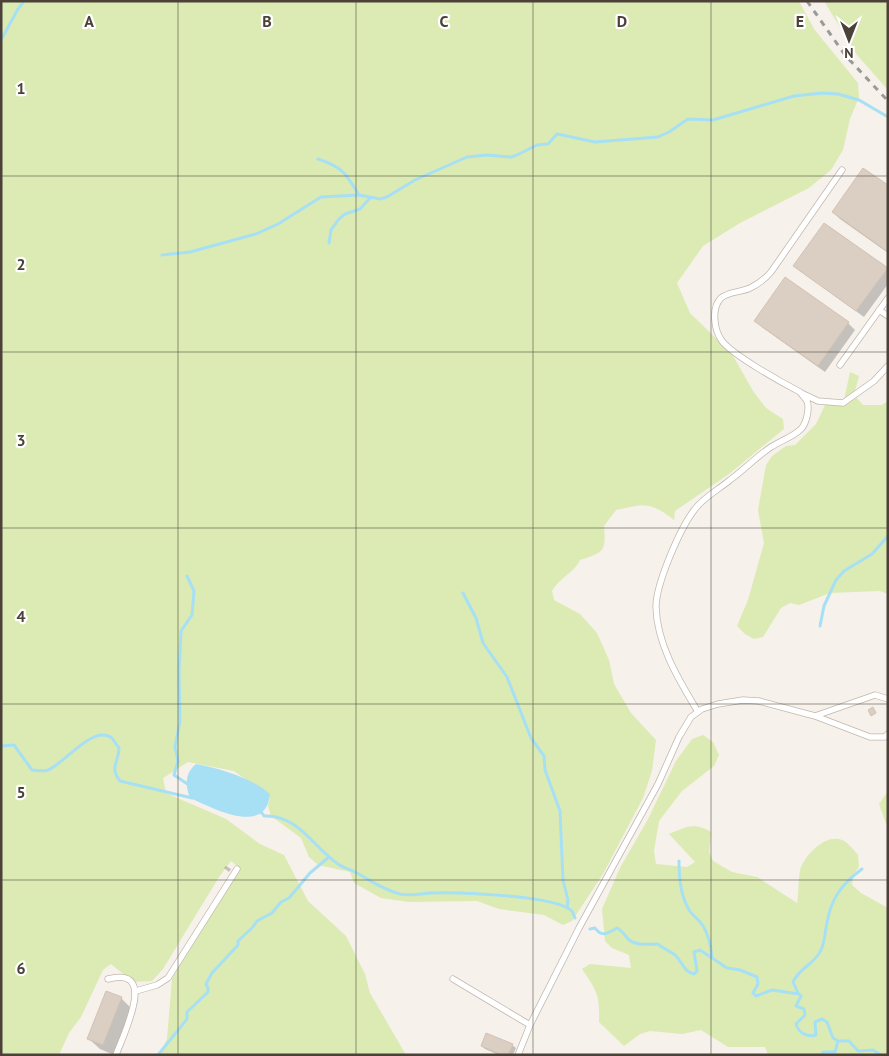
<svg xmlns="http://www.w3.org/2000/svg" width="889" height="1056" font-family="'PT Sans',sans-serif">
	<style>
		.green { fill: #dbebb3 }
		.water { fill: #a7e0f4 }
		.shadow { fill: #0003 }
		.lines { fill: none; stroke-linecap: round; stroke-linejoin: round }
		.stream { stroke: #a7e0f4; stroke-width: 3 }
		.building { fill: #dbcec3; stroke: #d3c2b3 }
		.service-casing { stroke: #c2b7ad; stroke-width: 7 }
		.service { stroke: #fff; stroke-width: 5.5 }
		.rail { stroke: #9a9a9a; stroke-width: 3; stroke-dasharray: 6 6; stroke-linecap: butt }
		.grid { fill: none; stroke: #4b4138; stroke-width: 1; stroke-opacity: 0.55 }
		.grid-label { font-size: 16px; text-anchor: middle; font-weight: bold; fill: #4b4138; stroke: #fff; stroke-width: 4.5; stroke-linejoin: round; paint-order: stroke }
	</style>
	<rect width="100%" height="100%" fill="#f6f1eb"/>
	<path class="green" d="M 1,1 L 799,1 L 814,29 L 858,83 L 859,97 L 850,119 L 843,150 L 831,170 L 809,188 L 740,223 L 703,246 L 677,283 L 690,313 L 732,354 L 753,391 L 766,408 L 783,419 L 784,429 L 729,474 L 675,511 L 674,520 C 650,501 644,504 616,510 L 604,526 C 606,552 604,552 580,560 C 574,573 559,578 552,591 L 554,600 L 580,614 L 597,633 L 609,660 L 614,684 L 631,713 L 656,740 L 652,771 L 643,798 L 603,874 L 572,921 L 563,925 L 544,915 L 499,909 L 477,901 L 409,902 L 381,898 L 354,883 L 350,872 L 318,865 L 309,857 L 301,838 L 271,816 L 268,806 L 270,797 L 234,771 L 188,762 L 163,778 L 166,793 L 226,819 L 260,844 L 284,855 L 308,901 L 346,936 L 365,974 L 370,993 L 406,1055 L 159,1055 L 167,1039 L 172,979 L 234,874 L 241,869 L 231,861 L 219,877 L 163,969 L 152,981 L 133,982 L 111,964 L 103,970 L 81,1017 L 69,1033 L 59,1055 L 1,1055 Z
		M 824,1 L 888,1 L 888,90 L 857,55 Z
		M 850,372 L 859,376 L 854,395 L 863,405 L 882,405 L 888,401 L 888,594 L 880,591 L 830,593 L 799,605 L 790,603 L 781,608 L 763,637 L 754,639 L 745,634 L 737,626 L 748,600 L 764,543 L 758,510 L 766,465 L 772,456 L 786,446 L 795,445 L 816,424 L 825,405 L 844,400 Z
		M 703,735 L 713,742 L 719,755 L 714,766 L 682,791 L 659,821 L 654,851 L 656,864 L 687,867 L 695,862 L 669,834 C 687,827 693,822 711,832 L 709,852 L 713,861 L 732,872 L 757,877 L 797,903 C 799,893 798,881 800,871 C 803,856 827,831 844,841 C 849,844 854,850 858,855 L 859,867 L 853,875 L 852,885 L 861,893 L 888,908 L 888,1055 L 768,1055 L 765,1047 L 728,1047 L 701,1030 L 682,1034 L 650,1031 L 640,1034 L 624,1046 L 599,1022 C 600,995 597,991 582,969 L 590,964 L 631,968 L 629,955 L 612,948 L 605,941 L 602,909 L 620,868 L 648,819 L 676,761 L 692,739 Z
		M 888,791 L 888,829 L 879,804 Z"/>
	<path class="water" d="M 196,764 C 221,769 250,777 270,794 C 266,837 213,808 190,798 C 185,785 185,773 196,764 Z"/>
	<path class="shadow" d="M 888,187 L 888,253 L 840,219 L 833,212 Z
		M 825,224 L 888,270 L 888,284 L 864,317 L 802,272 L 795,265 Z
		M 756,321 L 848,323 L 855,330 L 825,372 L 763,328 Z
		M 226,866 L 231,869 L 229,872 L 224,868 Z
		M 121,998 L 132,1009 L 114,1055 L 100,1049 L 89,1039 Z
		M 512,1045 L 516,1048 L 513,1055 L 499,1055 L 485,1049 L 482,1046 Z"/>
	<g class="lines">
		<path class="stream" d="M 1,40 L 18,9 L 24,1
			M 318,159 C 343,167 346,174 359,195
			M 329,243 L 331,230 L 339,219 L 345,214 L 360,209 L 370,198
			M 162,255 L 190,252 L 256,234 L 278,224 L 321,197 L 359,195 L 380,199 L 387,197 L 415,180 L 467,157 L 487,155 L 511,157 L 517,155 L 537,145 L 548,144 L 557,134 L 595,142 L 658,137 L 669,132 L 688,119 L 713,120 L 794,96 L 822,93 L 838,94 L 859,100 L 888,117
			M 187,576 L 194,591 L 192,615 L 181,631 L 179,671 L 180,721 L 175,747 L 178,761 L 174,775 L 189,785
			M 463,593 L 476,618 L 483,643 L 507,677 L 531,738 L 544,756 L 545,770 L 560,811 L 563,880 L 568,900 L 567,908
			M 820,626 L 824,606 L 836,580 L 844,571 L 872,554 L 888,536
			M 1,746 L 14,745 L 32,770 C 37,770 43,772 48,770 C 64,764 93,724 112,738 C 114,741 117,745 119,748 C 119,762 109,767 120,781 L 192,798
			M 260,812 L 262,813 L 264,816 C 298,814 314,848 338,864 C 343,868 350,869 355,872 C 370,880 383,890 400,894 C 410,896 420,894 430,893 C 454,892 556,895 572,911 C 573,913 574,916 575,918
			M 679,861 C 679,877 680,894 688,908 C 691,915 700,920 703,926 C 709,935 711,947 712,957
			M 590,929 L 595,928 C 602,938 608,933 617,928 C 623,931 625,936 629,940 C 637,946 648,944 658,944 C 663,949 671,951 676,956 C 683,963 684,972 694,974 L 697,971 L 694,952 L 700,950 L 727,968 L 740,970 L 757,977 L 758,984 L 753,993 L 756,996 L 772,990 L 799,994
			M 798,993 L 793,982 C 799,968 815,964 821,950 C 825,942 825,931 827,923 C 831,898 842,884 862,869
			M 799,994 L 801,996 L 796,1006 L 804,1009 L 805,1015 L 796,1024 C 798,1032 807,1038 816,1035 L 815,1022 L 822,1019 L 827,1022 L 833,1038 L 838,1041 L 849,1041 L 858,1051 L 873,1050 L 881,1055
			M 158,1055 L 187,1019 L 187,1012 L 208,992 L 208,988 L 206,984 L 212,973 L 238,945 L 238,941 L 252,928 L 257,921 L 272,913 L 281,902 L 289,898 L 310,873 L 329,857
			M 821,1055 L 823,1052 L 835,1052 L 838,1041"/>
	</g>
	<path class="building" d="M 863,168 L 888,185 L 888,252 L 832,212 Z
		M 824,223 L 888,268 L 856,311 L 793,266 Z
		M 785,277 L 849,322 L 818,366 L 754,321 Z
		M 873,707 L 876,713 L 871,716 L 868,710 Z
		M 106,991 L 122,997 L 103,1045 L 87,1039 Z
		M 486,1033 L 513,1044 L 508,1055 L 502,1055 L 481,1046 Z"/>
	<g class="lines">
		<g class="service-casing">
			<path id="service" d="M 879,310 L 888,316
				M 840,365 L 888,298
				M 801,393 L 818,401 L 843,403 L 874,381 L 888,366
				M 698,712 C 679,680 657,645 656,607 C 656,584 680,528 695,509 C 704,497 718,490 730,480 C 744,470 756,457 771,447 C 780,441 793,437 801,429 C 806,424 810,409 807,401 C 805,398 802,395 800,392 C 781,382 734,356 722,341 C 714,330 711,308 721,298 C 727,292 742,292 750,288 C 759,284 765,279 771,272 L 842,170
				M 815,716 L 875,695 L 888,699
				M 108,979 C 159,965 123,1035 116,1055
				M 453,979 L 530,1025 L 518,1055
				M 136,991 L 157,985 L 168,978 L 237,869
				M 530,1025 L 579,928 L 658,784 L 679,737 L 691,717 L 702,709 L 718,704 L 743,700 L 759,701 L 815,716 L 870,737 L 885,737 L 888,734"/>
		</g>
		<use href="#service" class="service"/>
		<path class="rail" d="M 807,1 L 845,55 L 888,101"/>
	</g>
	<path class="grid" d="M 178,1 L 178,1055M 356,1 L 356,1055M 533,1 L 533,1055M 711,1 L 711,1055M 1,176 L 888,176M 1,352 L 888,352M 1,528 L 888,528M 1,704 L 888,704M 1,880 L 888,880"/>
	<g class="grid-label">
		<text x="89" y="27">A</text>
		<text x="267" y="27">B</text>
		<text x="444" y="27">C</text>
		<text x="622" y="27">D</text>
		<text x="800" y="27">E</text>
		<text x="21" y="94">1</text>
		<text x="21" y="270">2</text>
		<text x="21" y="446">3</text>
		<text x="21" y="622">4</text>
		<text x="21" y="798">5</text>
		<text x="21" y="974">6</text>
	</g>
	<rect width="889" height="1056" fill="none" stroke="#4b4138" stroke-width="5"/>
	<g transform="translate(849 40) rotate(180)" stroke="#ffffff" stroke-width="4" paint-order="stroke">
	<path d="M0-4L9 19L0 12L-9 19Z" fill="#4b4138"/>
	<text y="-8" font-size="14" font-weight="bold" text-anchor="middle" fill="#4b4138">N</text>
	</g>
</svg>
